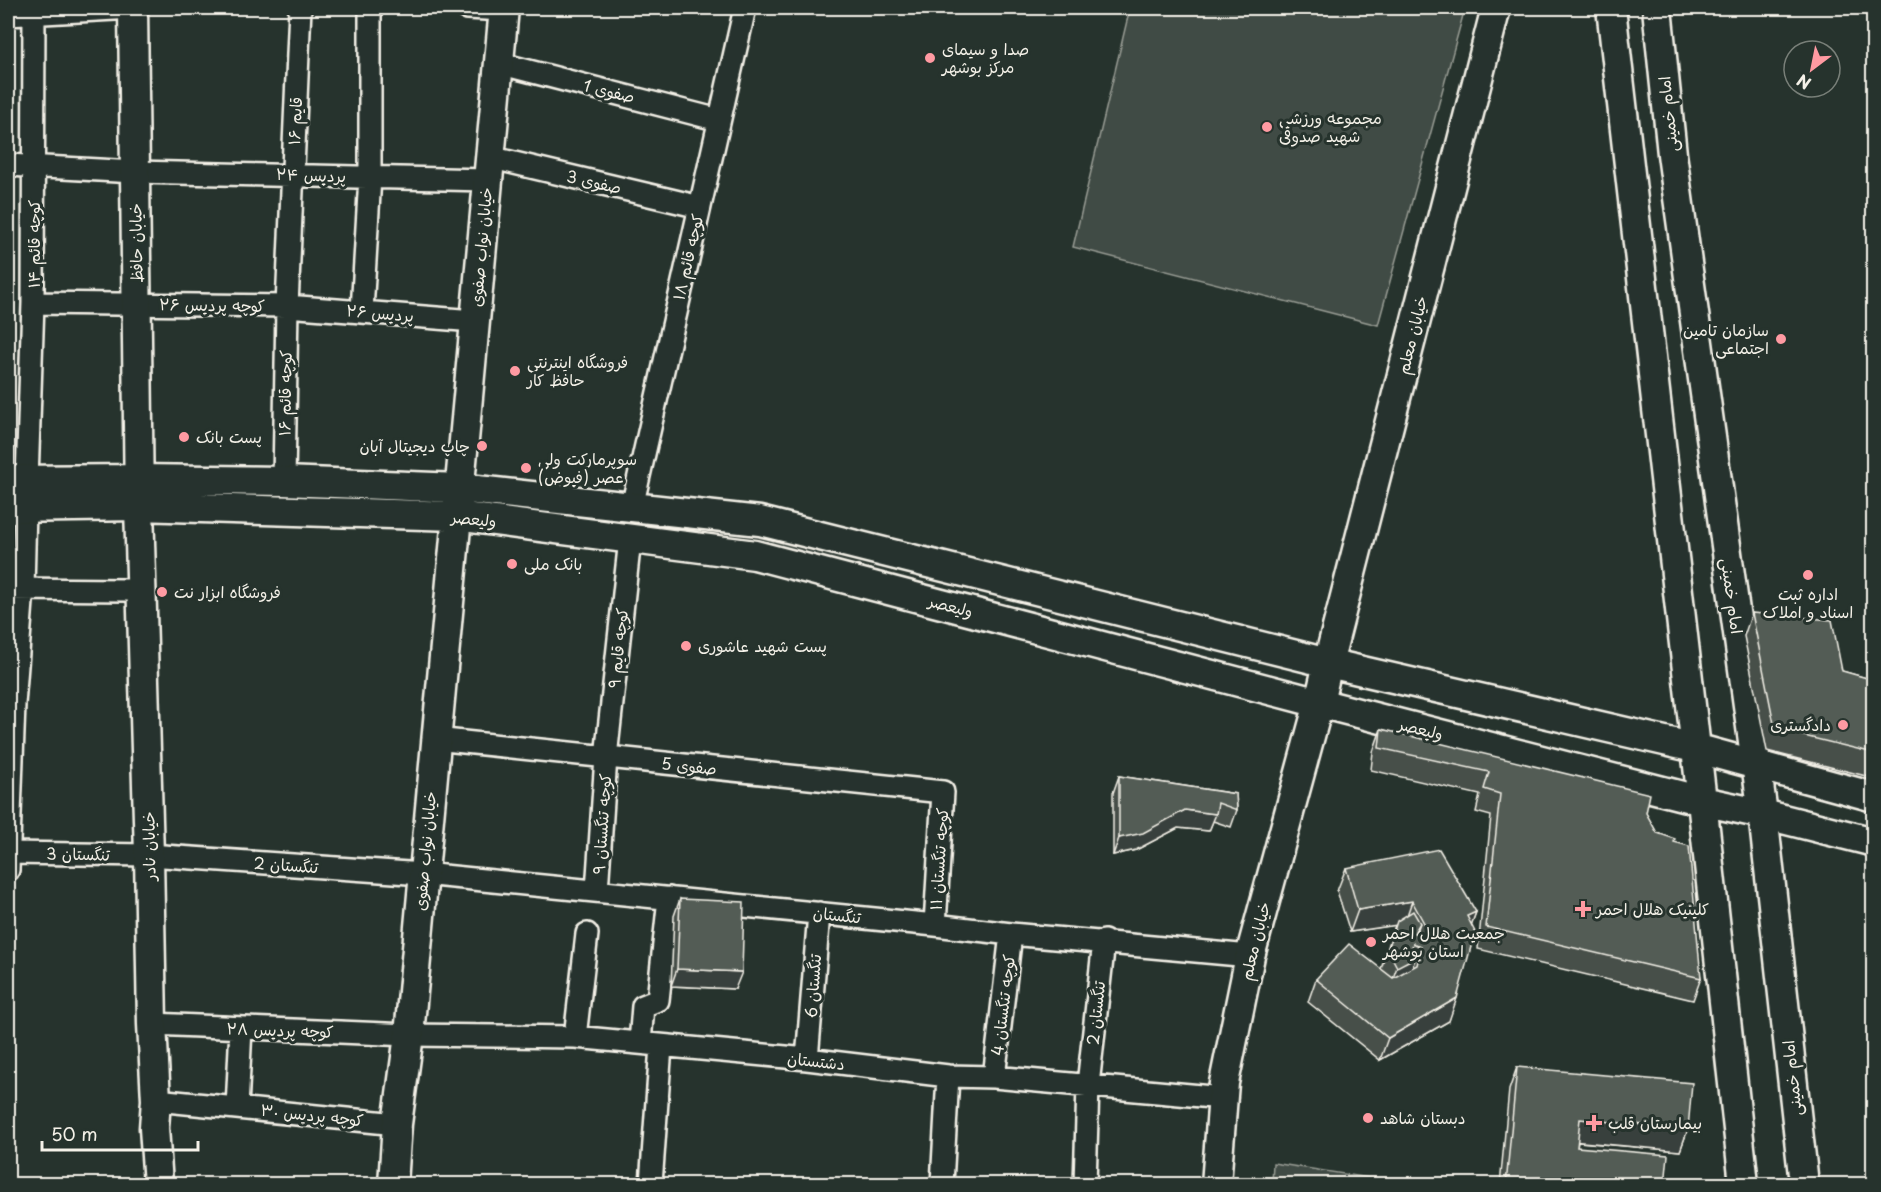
<svg xmlns="http://www.w3.org/2000/svg" width="1881" height="1192" font-family="'Playpen Sans','Playpen Sans Arabic',sans-serif">
	<style>
		.green { fill: #414b45; stroke: #9a9e96; stroke-width: 1.5 }
		.lines { fill: none; stroke-linecap: round; stroke-linejoin: round }
		.street-casing { stroke: #f4f1e8; stroke-width: 26 }
		.secondary-casing { stroke: #f4f1e8; stroke-width: 33 }
		.street { stroke: #26332d; stroke-width: 21 }
		.secondary { stroke: #26332d; stroke-width: 28 }
		.wall { fill: #474f49; stroke: #f4f1e8; stroke-width: 1.5 }
		.shaded-wall { fill: #39403c; stroke: #f4f1e8; stroke-width: 1.5 }
		.building { fill: #525c55; stroke: #f4f1e8; stroke-width: 1.5 }
		.poi-dot { fill: #ff9aa2; stroke: #26332d; stroke-width: 2 }
		.labels { text-anchor: middle; stroke-width: 6; stroke-linejoin: round; paint-order: stroke }
		.poi-label { font-size: 16px; fill: #f4f1e8; stroke: #26332d; text-anchor: start }
		.street-label { font-size: 16px; fill: #f4f1e8; stroke: #26332d }
	</style>
	<rect width="100%" height="100%" fill="#26332d"/>
	<filter id="ink" filterUnits="userSpaceOnUse"><feTurbulence type="fractalNoise" baseFrequency=".0167" numOctaves="2"/><feDisplacementMap in="SourceGraphic" scale="12" xChannelSelector="R" yChannelSelector="G"/><feConvolveMatrix kernelMatrix="1 2 1 2 8 2 1 2 1" color-interpolation-filters="sRGB"/></filter>
	<g filter="url(#ink)">
		<path class="green" d="M 1130,8 L 1465,8 L 1378,325 L 1073,247 Z
			M 1273,1163 L 1383,1180 L 1382,1184 L 1272,1184 Z"/>
		<g class="lines">
			<g class="street-casing">
				<path id="street" d="M 467,8 L 504,10
					M 8,15 L 133,8
					M 498,63 L 719,120
					M 489,157 L 700,207
					M 8,165 L 135,172 L 487,180
					M 33,303 L 287,306 L 474,321
					M 362,311 L 370,177 L 370,8
					M 27,480 L 33,303 L 34,8
					M 284,481 L 287,306 L 300,8
					M 632,507 L 745,8
					M 8,589 L 128,590
					M 435,739 L 943,792 L 935,925
					M 8,853 L 149,855 L 423,874 L 935,925 L 1011,934 L 1250,956
					M 8,870 L 14,704 L 23,589 L 25,508
					M 597,891 L 606,757 L 630,539
					M 152,1024 L 409,1035 L 575,1037 L 807,1059 L 948,1076 L 994,1077 L 1223,1098
					M 575,1037 L 587,934
					M 640,1043 L 643,1006 L 658,1000 L 669,898
					M 807,1059 L 819,913
					M 994,1077 L 1011,934
					M 156,1100 L 397,1124
					M 237,1108 L 241,1028
					M 651,1184 L 661,1046
					M 942,1184 L 948,1076
					M 1085,1184 L 1088,1085 L 1104,941"/>
			</g>
			<g class="secondary-casing">
				<path id="secondary" d="M 133,8 L 139,506 L 149,855 L 152,1024 L 156,1100 L 154,1128 L 158,1184
					M 1611,8 L 1702,801 L 1744,1184
					M 1657,8 L 1672,154 L 1763,814 L 1804,1184
					M 8,480 L 139,479 L 284,481 L 459,488 L 760,521 L 1328,663 L 1695,748 L 1874,797
					M 8,508 L 139,506 L 456,516 L 755,555 L 1319,703 L 1702,801 L 1763,814 L 1874,842
					M 393,1184 L 397,1124 L 409,1035 L 504,8
					M 1216,1184 L 1224,1083 L 1250,956 L 1319,703 L 1328,663 L 1496,8"/>
			</g>
			<use href="#street" class="street"/>
			<use href="#secondary" class="secondary"/>
		</g>
		<path class="wall" d="M 1752,613 L 1842,671 L 1874,680 L 1874,778 L 1767,751 L 1744,636 Z
			M 1381,729 L 1646,813 L 1657,833 L 1674,842 L 1701,978 L 1693,1000 L 1478,949 L 1491,816 L 1476,812 L 1480,795 L 1371,770 L 1373,752 Z
			M 1119,776 L 1236,794 L 1237,810 L 1231,827 L 1213,821 L 1209,831 L 1178,828 L 1136,850 L 1113,855 L 1113,793 Z
			M 1346,868 L 1476,912 L 1471,925 L 1449,1021 L 1380,1060 L 1308,1002 L 1316,979 L 1381,969 L 1395,925 L 1350,932 L 1337,891 Z
			M 680,899 L 735,989 L 671,986 L 674,916 Z
			M 1517,1067 L 1688,1129 L 1680,1151 L 1578,1142 L 1577,1147 L 1665,1185 L 1500,1185 L 1509,1090 Z"/>
		<path class="shaded-wall" d="M 1185,810 L 1216,814 L 1209,831 L 1178,828 L 1136,850 L 1113,855 L 1119,838 Z
			M 1412,901 L 1404,924 L 1350,932 L 1358,910 Z
			M 1476,912 L 1468,934 L 1467,916 Z
			M 1420,923 L 1406,962 L 1416,957 L 1408,979 L 1389,989 L 1397,967 Z
			M 677,969 L 742,972 L 735,989 L 671,986 Z
			M 1457,998 L 1449,1021 L 1380,1060 L 1388,1038 Z
			M 1580,1119 L 1688,1129 L 1680,1151 L 1571,1141 Z"/>
		<path class="building" d="M 1752,613 L 1832,620 L 1842,671 L 1874,680 L 1874,753 L 1775,729 Z
			M 1381,729 L 1650,794 L 1646,813 L 1657,833 L 1675,839 L 1674,842 L 1689,846 L 1701,978 L 1486,927 L 1500,794 L 1484,789 L 1489,772 L 1379,748 Z
			M 1119,776 L 1236,794 L 1237,810 L 1218,803 L 1216,814 L 1185,810 L 1143,833 L 1119,838 Z
			M 1439,849 L 1476,912 L 1467,916 L 1475,932 L 1457,998 L 1388,1038 L 1316,979 L 1349,944 L 1393,978 L 1417,965 L 1421,947 L 1413,943 L 1412,947 L 1416,957 L 1397,967 L 1388,950 L 1397,921 L 1413,911 L 1420,923 L 1414,933 L 1427,939 L 1430,934 L 1412,901 L 1358,910 L 1346,868 Z
			M 680,899 L 744,902 L 742,972 L 677,969 Z
			M 1517,1067 L 1692,1083 L 1688,1129 L 1580,1119 L 1577,1147 L 1668,1155 L 1665,1185 L 1506,1185 Z"/>
	</g>
	<g class="poi-dot">
		<circle cx="930" cy="58" r="6"/>
		<circle cx="1267" cy="127" r="6"/>
		<circle cx="1781" cy="339" r="6"/>
		<circle cx="515" cy="371" r="6"/>
		<circle cx="184" cy="437" r="6"/>
		<circle cx="482" cy="446" r="6"/>
		<circle cx="526" cy="468" r="6"/>
		<circle cx="512" cy="564" r="6"/>
		<circle cx="1808" cy="575" r="6"/>
		<circle cx="162" cy="592" r="6"/>
		<circle cx="686" cy="646" r="6"/>
		<circle cx="1843" cy="725" r="6"/>
		<path d="M1580 900h6v6h6v6h-6v6h-6v-6h-6v-6h6z"/>
		<circle cx="1371" cy="942" r="6"/>
		<circle cx="1368" cy="1118" r="6"/>
		<path d="M1591 1114h6v6h6v6h-6v6h-6v-6h-6v-6h6z"/>
	</g>
	<g class="labels">
		<g class="poi-label">
			<text x="942" y="55">صدا و سیمای<tspan x="942" dy="18">مرکز بوشهر</tspan></text>
			<text x="1279" y="124">مجموعه ورزشی<tspan x="1279" dy="18">شهید صدوقی</tspan></text>
			<text x="1769" y="336" text-anchor="end">سازمان تامین<tspan x="1769" dy="18">اجتماعی</tspan></text>
			<text x="527" y="368">فروشگاه اینترنتی<tspan x="527" dy="18">حافظ کار</tspan></text>
			<text x="196" y="443">پست بانک</text>
			<text x="470" y="452" text-anchor="end">چاپ دیجیتال آبان</text>
			<text x="538" y="465">سوپرمارکت ولی<tspan x="538" dy="18">عصر (فیوض)</tspan></text>
			<text x="524" y="570">بانک ملی</text>
			<text x="174" y="598">فروشگاه ابزار نت</text>
			<text x="1808" y="600" text-anchor="middle">اداره ثبت<tspan x="1808" dy="18">اسناد و املاک</tspan></text>
			<text x="698" y="652">پست شهید عاشوری</text>
			<text x="1831" y="731" text-anchor="end">دادگستری</text>
			<text x="1596" y="915">کلینیک هلال احمر</text>
			<text x="1383" y="939">جمعیت هلال احمر<tspan x="1383" dy="18">استان بوشهر</tspan></text>
			<text x="1380" y="1124">دبستان شاهد</text>
			<text x="1608" y="1129">بیمارستان قلب</text>
		</g>
		<g class="street-label">
			<text transform="translate(609 91) rotate(14)" y="6">صفوی 1</text>
			<text transform="translate(1668 114) rotate(-96)" y="6">امام خمینی</text>
			<text transform="translate(295 121) rotate(-87)" y="6">قایم ۱۶</text>
			<text transform="translate(311 175) rotate(2)" y="6">پردیس ۲۴</text>
			<text transform="translate(594 182) rotate(13)" y="6">صفوی 3</text>
			<text transform="translate(136 243) rotate(-91)" y="6">خیابان حافظ</text>
			<text transform="translate(34 244) rotate(-90)" y="6">کوچه قائم ۱۴</text>
			<text transform="translate(481 247) rotate(-85)" y="6">خیابان نواب صفوی</text>
			<text transform="translate(688 257) rotate(-77)" y="6">کوچه قائم ۱۸</text>
			<text transform="translate(212 305) rotate(1)" y="6">کوچه پردیس ۲۶</text>
			<text transform="translate(380 313) rotate(5)" y="6">پردیس ۲۶</text>
			<text transform="translate(1412 335) rotate(-76)" y="6">خیابان معلم</text>
			<text transform="translate(285 393) rotate(-89)" y="6">کوچه قائم ۱۶</text>
			<text transform="translate(474 519) rotate(6)" y="6">ولیعصر</text>
			<text transform="translate(1732 596) rotate(82)" y="6">امام خمینی</text>
			<text transform="translate(951 606) rotate(15)" y="6">ولیعصر</text>
			<text transform="translate(618 648) rotate(-84)" y="6">کوچه قایم ۹</text>
			<text transform="translate(1421 729) rotate(14)" y="6">ولیعصر</text>
			<text transform="translate(689 766) rotate(6)" y="6">صفوی 5</text>
			<text transform="translate(602 824) rotate(-86)" y="6">کوچه تنگستان ۹</text>
			<text transform="translate(149 846) rotate(-91)" y="6">خیابان نادر</text>
			<text transform="translate(425 851) rotate(-85)" y="6">خیابان نواب صفوی</text>
			<text transform="translate(78 854) rotate(1)" y="6">تنگستان 3</text>
			<text transform="translate(939 859) rotate(-86)" y="6">کوچه تنگستان ۱۱</text>
			<text transform="translate(286 865) rotate(4)" y="6">تنگستان 2</text>
			<text transform="translate(837 915) rotate(6)" y="6">تنگستان</text>
			<text transform="translate(1255 941) rotate(-76)" y="6">خیابان معلم</text>
			<text transform="translate(813 986) rotate(-86)" y="6">تنگستان 6</text>
			<text transform="translate(1003 1005) rotate(-83)" y="6">کوچه تنگستان 4</text>
			<text transform="translate(1096 1013) rotate(-84)" y="6">تنگستان 2</text>
			<text transform="translate(280 1030) rotate(2)" y="6">کوچه پردیس ۲۸</text>
			<text transform="translate(816 1061) rotate(6)" y="6">دشتستان</text>
			<text transform="translate(1792 1078) rotate(-96)" y="6">امام خمینی</text>
			<text transform="translate(312 1115) rotate(6)" y="6">کوچه پردیس ۳۰</text>
		</g>
	</g>
	<rect width="1881" height="1192" fill="none" stroke="#26332d" stroke-width="30"/>
	<rect x="15" y="15" width="1851" height="1162" fill="none" stroke="#f4f1e8" stroke-width="2" filter="url(#ink)"/>
	<g transform="translate(1812 69) rotate(212)"><circle r="28" fill="#26332d" stroke="#787f78" stroke-width="1.5"/>
	<path d="M0-4.5L10 22L0 15L-10 22Z" fill="#ff9aa2"/>
	<text y="-9" font-size="16" font-weight="bold" text-anchor="middle" fill="#f4f1e8">N</text>
	</g>
	<path d="M42 1141v9h156v-9" fill="none" stroke="#f4f1e8" stroke-width="3"/>
	<text x="51" y="1141" font-size="18" fill="#f4f1e8" stroke="#26332d" stroke-width="4.5" paint-order="stroke">50 m</text>
</svg>
